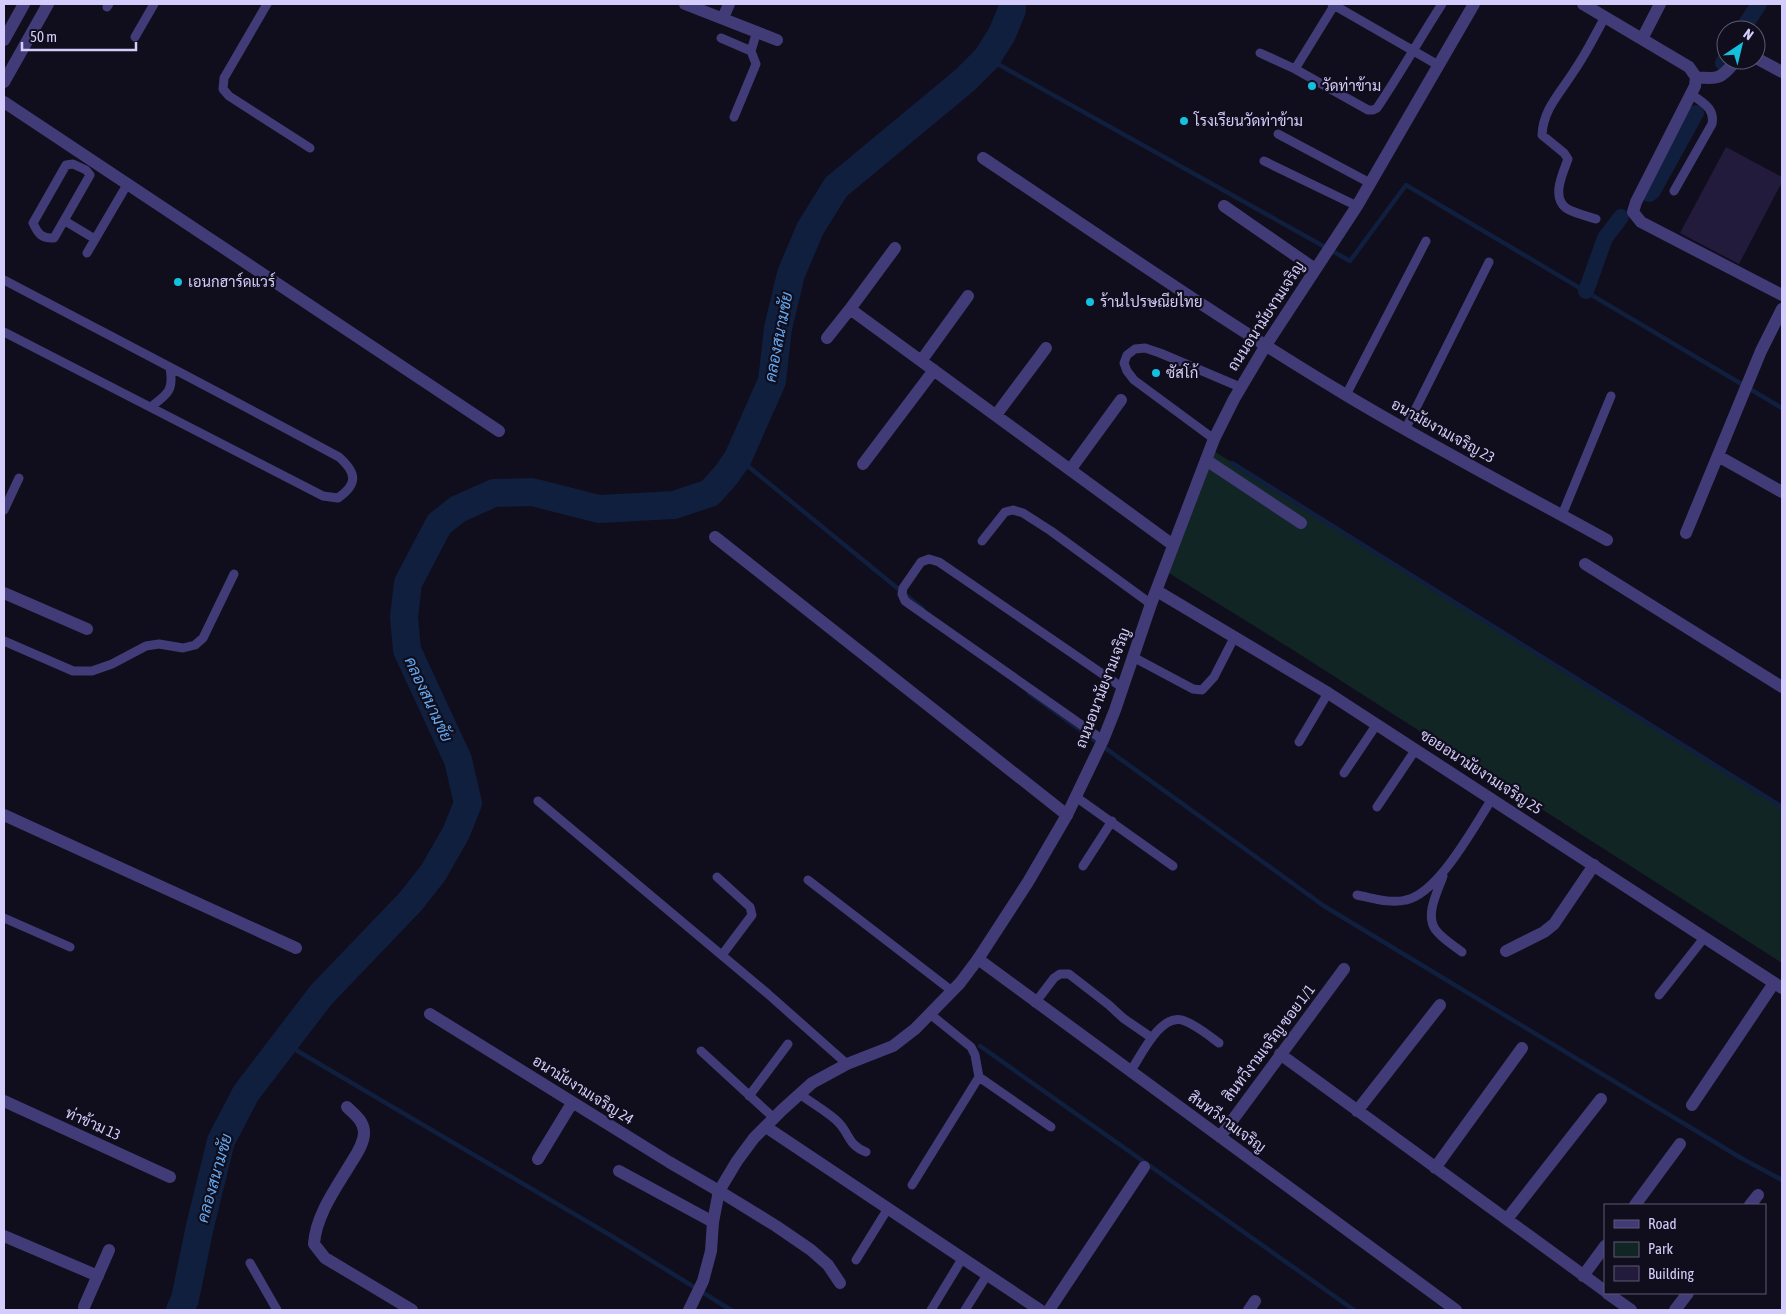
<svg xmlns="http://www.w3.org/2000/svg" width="1786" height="1314" font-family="'Asap Condensed',Sarabun,sans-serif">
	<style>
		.green { fill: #112525 }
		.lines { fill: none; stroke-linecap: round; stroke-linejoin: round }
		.stream { stroke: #101f3d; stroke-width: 4.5 }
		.canal { stroke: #101f3d; stroke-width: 16 }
		.river { stroke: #101f3d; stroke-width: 28 }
		.building { fill: #231b3b }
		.service { stroke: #413c77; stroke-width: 9 }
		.minor { stroke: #413c77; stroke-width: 12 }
		.tertiary { stroke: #413c77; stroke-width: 12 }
		.poi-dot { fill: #14c0de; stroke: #100d1c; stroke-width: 2 }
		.labels { text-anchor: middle; stroke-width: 4.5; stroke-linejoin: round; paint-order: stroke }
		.poi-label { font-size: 15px; fill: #d4ccfa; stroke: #100d1c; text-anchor: start }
		.street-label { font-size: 15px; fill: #d4ccfa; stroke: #100d1c }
		.water-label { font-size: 16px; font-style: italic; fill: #64a9f1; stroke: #100d1c }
	</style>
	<rect width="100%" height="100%" fill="#100d1c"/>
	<path class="green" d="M 1209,448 L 1782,807 L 1782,963 L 1293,650 L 1164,570 Z"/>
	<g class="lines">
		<path class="stream" d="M 987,58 L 1350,261 L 1406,185 L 1782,408
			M 738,458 L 923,609
			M 1232,463 L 1782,807
			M 1029,693 L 1324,906 L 1741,1158 L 1782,1180
			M 284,1043 L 615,1238 L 731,1310
			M 980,1046 L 1354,1310"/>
		<path class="canal" d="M 1742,30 L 1759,4
			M 1723,63 L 1726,58
			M 1649,194 L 1653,191 L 1696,113
			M 1586,291 L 1605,238 L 1621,217"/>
		<path class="river" d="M 180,1310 L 185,1299 L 200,1226 L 221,1141 L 246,1093 L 321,995 L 411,901 L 433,873 L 456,833 L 468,803 L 458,760 L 407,650 L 404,617 L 408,583 L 439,524 L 458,509 L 494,493 L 532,492 L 599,509 L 674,505 L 710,493 L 726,475 L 738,458 L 772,381 L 778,328 L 791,274 L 810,229 L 836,187 L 965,80 L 987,58 L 1002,34 L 1012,10 L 1012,4"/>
	</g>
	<path class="building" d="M 1726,147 L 1782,177 L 1782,182 L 1739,264 L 1680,233 Z"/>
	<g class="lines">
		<path class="service" d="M 267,4 L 224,78 L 223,89 L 229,96 L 310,148
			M 1332,4 L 1438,65
			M 107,7 L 109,4
			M 135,37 L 154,4
			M 721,38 L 751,51
			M 1260,53 L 1295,69 L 1368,110 L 1373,110 L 1377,108 C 1400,74 1420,38 1442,4
			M 1295,69 L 1335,4
			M 734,117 L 756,64 L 751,51 L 757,31
			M 1278,134 L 1370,183
			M 1264,161 L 1357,206
			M 73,164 L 86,170 L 90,175 L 54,238 C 42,239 38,234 33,223 L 66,165 Z
			M 1674,191 L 1712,124 C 1715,108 1703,103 1691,94
			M 1596,219 C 1587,216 1573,213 1566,208 C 1551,197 1563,173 1568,159 L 1564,153 L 1542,135 C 1543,109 1561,92 1574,71 C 1586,54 1595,35 1605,17
			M 65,221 L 95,239
			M 87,253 L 128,183
			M 4,280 C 116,339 228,397 339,457 C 357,473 358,484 338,498 L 323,496 L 4,332
			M 1346,395 L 1426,241
			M 152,406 C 168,394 174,390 170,368
			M 1405,430 L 1489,262
			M 1214,439 L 1134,380 L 1127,371 L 1124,363 L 1127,355 L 1135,349 L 1145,348 L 1160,353 L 1240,387
			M 4,510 L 19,478
			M 1562,515 L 1611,396
			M 982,541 L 1005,512 L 1013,510 L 1023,513 L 1051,531 L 1151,604
			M 4,641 L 73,671 L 92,671 L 112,664 L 146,646 L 159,644 L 183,648 L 195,645 L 203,638 L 234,574
			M 1133,657 L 1193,689 L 1202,690 L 1214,677 L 1235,636
			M 1103,740 L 905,601 L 902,594 L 903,588 L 921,562 L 929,559 L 939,562 L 1123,688
			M 1299,742 L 1328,693
			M 1344,773 L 1377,724
			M 1076,797 L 1173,866
			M 538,801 L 768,994 L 847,1064
			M 1377,807 L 1416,749
			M 1083,866 L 1112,821
			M 1443,876 C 1438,891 1425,914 1435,929 C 1441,938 1453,945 1462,952
			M 717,877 L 750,907 L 752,915 L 722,955
			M 808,880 L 952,991
			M 1357,895 C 1373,898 1390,904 1406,900 C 1439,893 1474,826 1492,799
			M 4,918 L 70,947
			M 1659,995 L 1704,938
			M 1035,1003 L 1054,978 L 1060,974 L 1069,974 L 1109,1005 L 1123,1018 L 1152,1038
			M 930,1014 L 971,1047 L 975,1055 L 979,1077 L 1051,1127
			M 701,1051 L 774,1118
			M 1130,1072 C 1141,1056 1160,1014 1182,1020 C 1195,1024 1208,1035 1219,1043
			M 800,1094 C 811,1103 830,1113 839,1123 C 850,1135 849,1146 866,1152
			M 749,1096 L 788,1044
			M 912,1185 L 979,1077
			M 856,1260 L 887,1210
			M 250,1263 L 277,1310
			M 931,1310 L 962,1259
			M 965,1310 L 987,1275"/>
		<path class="minor" d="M 685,4 L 777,40
			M 1583,4 L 1689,67 L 1696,77 L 1695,86 L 1636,202 L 1633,212 L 1641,222 L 1782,295
			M 723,18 L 729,4
			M 1642,39 L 1660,4
			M 1756,58 L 1782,72
			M 1696,77 C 1721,80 1720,78 1737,60
			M 4,102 L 499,431
			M 983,158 C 1103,238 1222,321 1346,395 C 1431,446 1520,492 1607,540
			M 1224,206 L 1315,269
			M 895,248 L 850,309 L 1173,545
			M 827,338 L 850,309
			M 921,361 L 968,296
			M 996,415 L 1046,348
			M 1718,456 L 1782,492
			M 1206,460 L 1301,523
			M 863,464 L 934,370
			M 1070,470 L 1121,400
			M 1686,533 L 1761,351 L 1782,309
			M 715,537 L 1067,815
			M 1585,564 L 1782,687
			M 4,593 L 87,629
			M 4,815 L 296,948
			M 1506,951 L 1544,932 L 1554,924 L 1594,865
			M 978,959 L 1456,1310
			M 430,1014 L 669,1162 L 719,1191 L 776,1226 L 811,1250 L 828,1265 L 840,1283
			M 1280,1054 L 1605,1291
			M 4,1101 L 170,1177
			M 1692,1105 L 1774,983
			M 347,1107 C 354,1114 363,1120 364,1131 C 365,1142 356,1155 351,1163 C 336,1188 316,1215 314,1244 L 325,1258 L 412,1310
			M 1357,1111 L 1440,1005
			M 766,1127 L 1040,1310
			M 1220,1137 L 1344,969
			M 538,1159 L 572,1103
			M 1435,1168 L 1522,1048
			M 619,1171 L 713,1222
			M 1635,1205 L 1680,1144
			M 1750,1205 L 1758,1195
			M 1507,1219 L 1601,1099
			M 4,1236 L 98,1276
			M 1583,1276 L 1605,1246
			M 1607,1293 L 1631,1310
			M 84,1307 L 109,1250
			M 1049,1310 L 1144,1167
			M 1249,1310 L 1255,1301
			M 1675,1310 L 1688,1293"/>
		<path class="tertiary" d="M 4,40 L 24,4
			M 4,82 L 48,4
			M 1157,591 L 1328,693 L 1782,988
			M 689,1310 L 703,1281 L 711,1251 L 713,1222 L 719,1191 L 737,1161 L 754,1138 L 782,1110 L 812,1083 L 847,1064 L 893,1046 L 915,1029 L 960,983 L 978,959 L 1028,882 L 1067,815 L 1103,740 L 1115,710 L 1151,604 L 1214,439 L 1234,399 L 1266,345 L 1357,206 L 1474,4"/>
	</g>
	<g class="poi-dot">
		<circle cx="1312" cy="86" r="5"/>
		<circle cx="1184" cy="121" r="5"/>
		<circle cx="178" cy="282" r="5"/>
		<circle cx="1090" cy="302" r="5"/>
		<circle cx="1156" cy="373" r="5"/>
	</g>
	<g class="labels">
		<g class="poi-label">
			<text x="1322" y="91">วัดท่าข้าม</text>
			<text x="1194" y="126">โรงเรียนวัดท่าข้าม</text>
			<text x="188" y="287">เอนกฮาร์ดแวร์</text>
			<text x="1100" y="307">ร้านไปรษณียไทย</text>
			<text x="1166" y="378">ซัสโก้</text>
		</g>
		<g class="street-label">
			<text transform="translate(1266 316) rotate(-57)" y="5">ถนนอนามัยงามเจริญ</text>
			<text transform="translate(1443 431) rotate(29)" y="5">อนามัยงามเจริญ 23</text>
			<text transform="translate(1103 688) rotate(-69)" y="5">ถนนอนามัยงามเจริญ</text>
			<text transform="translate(1481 772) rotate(33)" y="5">ซอยอนามัยงามเจริญ 25</text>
			<text transform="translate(1269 1043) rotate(-53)" y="5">สินทวีงามเจริญ ซอย 1/1</text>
			<text transform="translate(583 1090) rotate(32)" y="5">อนามัยงามเจริญ 24</text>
			<text transform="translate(1227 1122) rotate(36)" y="5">สินทวีงามเจริญ</text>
			<text transform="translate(93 1124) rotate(24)" y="5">ท่าข้าม 13</text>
		</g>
		<g class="water-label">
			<text transform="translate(778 337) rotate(-79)" y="6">คลองสนามชัย</text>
			<text transform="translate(429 699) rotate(65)" y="6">คลองสนามชัย</text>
			<text transform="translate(214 1178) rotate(-74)" y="6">คลองสนามชัย</text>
		</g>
	</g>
	<rect width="1786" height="1314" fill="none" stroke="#d4ccfa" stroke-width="10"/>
	<rect x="1604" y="1204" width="162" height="90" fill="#100d1c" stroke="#5e5975"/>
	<rect x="1614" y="1220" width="25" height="8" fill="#413c77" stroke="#5e5975"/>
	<text x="1648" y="1229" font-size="15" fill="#d4ccfa">Road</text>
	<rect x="1614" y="1242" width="25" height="15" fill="#112525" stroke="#5e5975"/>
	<text x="1648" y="1254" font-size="15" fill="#d4ccfa">Park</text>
	<rect x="1614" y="1266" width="25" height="15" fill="#231b3b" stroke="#5e5975"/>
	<text x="1648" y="1279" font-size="15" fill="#d4ccfa">Building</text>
	<g transform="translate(1741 45) rotate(35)"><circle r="24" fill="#100d1c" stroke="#5e5975"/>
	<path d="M0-4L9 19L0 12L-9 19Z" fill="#14c0de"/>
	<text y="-8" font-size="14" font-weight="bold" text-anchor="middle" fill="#d4ccfa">N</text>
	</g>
	<path d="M22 42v8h114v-8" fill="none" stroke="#d4ccfa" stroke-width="2.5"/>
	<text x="30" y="42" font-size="15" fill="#d4ccfa" stroke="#100d1c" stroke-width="4" paint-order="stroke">50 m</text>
</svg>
